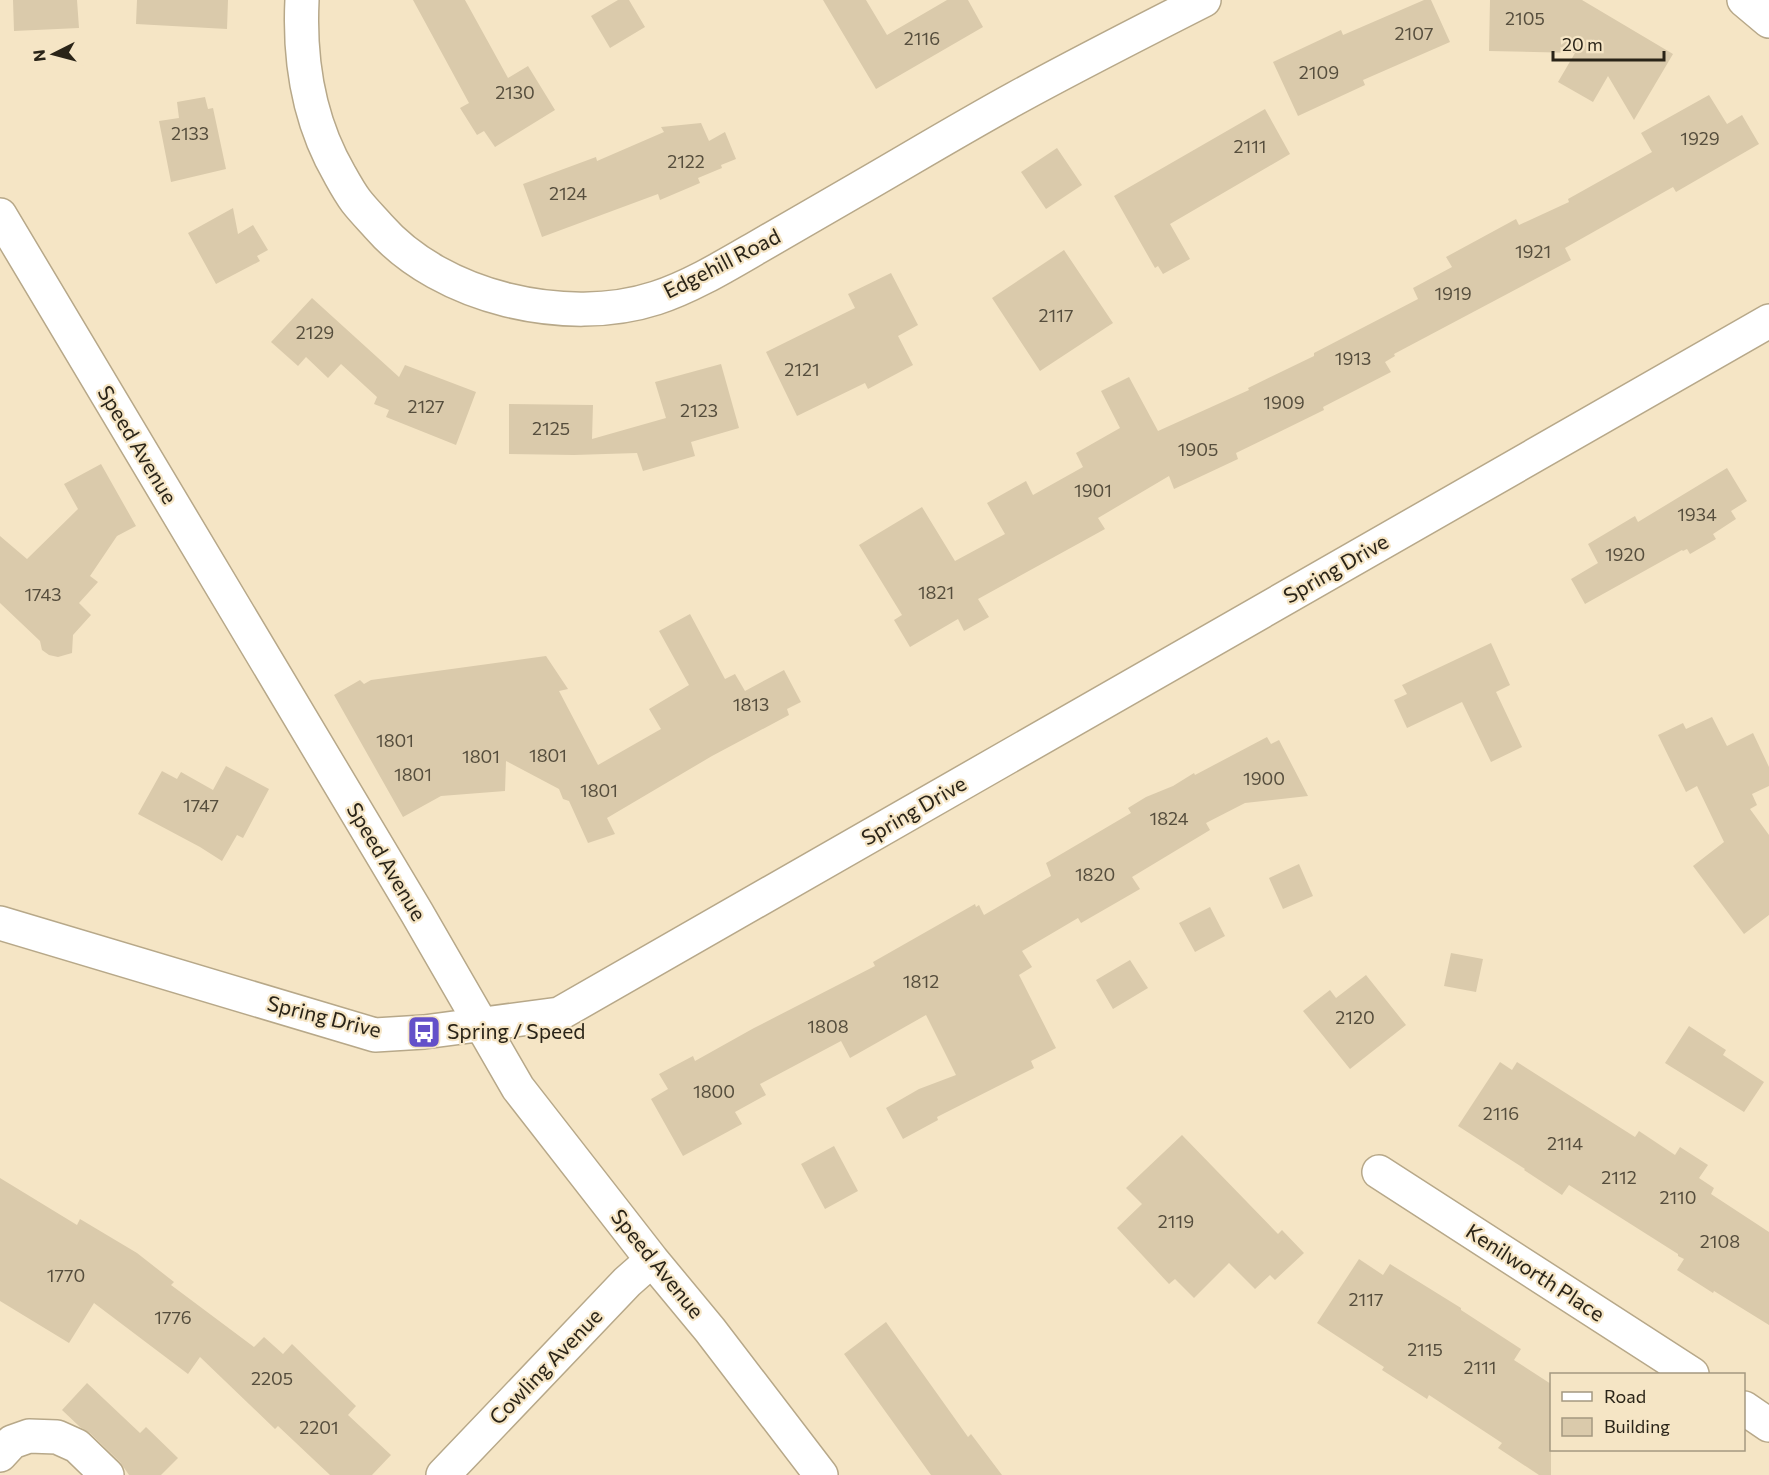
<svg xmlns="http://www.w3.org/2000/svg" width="1769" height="1475" font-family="Commissioner,sans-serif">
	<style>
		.building { fill: #dacaab }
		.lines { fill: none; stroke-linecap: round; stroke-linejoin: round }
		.minor-casing { stroke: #b7a889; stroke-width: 36 }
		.minor { stroke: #fff; stroke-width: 33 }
		.labels { text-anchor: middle; stroke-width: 4.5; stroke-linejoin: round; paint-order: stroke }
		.number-label { font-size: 18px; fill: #564e3d }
		.street-label { font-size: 21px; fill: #2a2418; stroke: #f5e5c5 }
		.poi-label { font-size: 21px; fill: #2a2418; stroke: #f5e5c5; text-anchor: start }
	</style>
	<rect width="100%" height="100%" fill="#f5e5c5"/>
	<path class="building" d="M 13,0 L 77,0 L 79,28 L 14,31 Z
		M 137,0 L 228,0 L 227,29 L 136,24 Z
		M 413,0 L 465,0 L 508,78 L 528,66 L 555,110 L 495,147 L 484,131 L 477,135 L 460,108 L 469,103 Z
		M 618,0 L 629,0 L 645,27 L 610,48 L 591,16 Z
		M 823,0 L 866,0 L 887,35 L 947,0 L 968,0 L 983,27 L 876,89 Z
		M 1424,0 L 1431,0 L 1450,42 L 1363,80 L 1365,85 L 1298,116 L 1273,62 L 1341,30 L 1343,35 Z
		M 1490,0 L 1582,0 L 1673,54 L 1634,120 L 1608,76 L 1593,102 L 1558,82 L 1575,53 L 1489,51 Z
		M 1709,95 L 1727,124 L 1742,115 L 1759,144 L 1676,192 L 1673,187 L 1565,248 L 1571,260 L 1394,354 L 1395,356 L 1385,362 L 1391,372 L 1323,407 L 1324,410 L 1236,453 L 1238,459 L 1174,489 L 1169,476 L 1098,518 L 1105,529 L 978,599 L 989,617 L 964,631 L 958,619 L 910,647 L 894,620 L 902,615 L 859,545 L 922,507 L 955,561 L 1005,534 L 987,503 L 1026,481 L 1033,495 L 1083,467 L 1076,453 L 1120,428 L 1101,391 L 1129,377 L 1158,431 L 1249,390 L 1248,388 L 1314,356 L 1314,353 L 1418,299 L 1413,288 L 1452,267 L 1446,257 L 1516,219 L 1519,225 L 1569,202 L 1568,199 L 1652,152 L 1641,133 Z
		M 205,97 L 208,109 L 213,108 L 226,169 L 171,182 L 159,121 L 179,118 L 177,102 Z
		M 1265,109 L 1290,154 L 1170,224 L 1190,259 L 1163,274 L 1158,266 L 1155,268 L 1114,196 Z
		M 701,123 L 709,141 L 725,132 L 736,159 L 721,165 L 722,168 L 698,178 L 700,183 L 660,200 L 658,194 L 542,237 L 523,184 L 596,157 L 597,161 L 664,132 L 661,127 Z
		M 1057,148 L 1082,185 L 1046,209 L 1021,172 Z
		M 233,208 L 238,234 L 253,225 L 268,250 L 257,256 L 260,261 L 216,284 L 188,233 Z
		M 1064,250 L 1113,323 L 1040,371 L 992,298 Z
		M 891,273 L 918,325 L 898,336 L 913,365 L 868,389 L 865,383 L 797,416 L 766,352 L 855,308 L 848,294 Z
		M 312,298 L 399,377 L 405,365 L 476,392 L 456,445 L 386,417 L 389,410 L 374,404 L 377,397 L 341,364 L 328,378 L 306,357 L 298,366 L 271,342 Z
		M 721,364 L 739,428 L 691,442 L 695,456 L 643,471 L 637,453 L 574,455 L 509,454 L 509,404 L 593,405 L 592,439 L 666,418 L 655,382 Z
		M 101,464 L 136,526 L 117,536 L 90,576 L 98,582 L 79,603 L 91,615 L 73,635 L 72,653 L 58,657 L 49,655 L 42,650 L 40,641 L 0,603 L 0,536 L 27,559 L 78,509 L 64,484 Z
		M 1727,468 L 1747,501 L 1731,511 L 1736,519 L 1713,534 L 1716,539 L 1690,554 L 1687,549 L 1683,551 L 1682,550 L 1585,604 L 1571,579 L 1598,563 L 1588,544 L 1635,516 L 1638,522 Z
		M 690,614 L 725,679 L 735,674 L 745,691 L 784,670 L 801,702 L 787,709 L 789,715 L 712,756 L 607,818 L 615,834 L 588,843 L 569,801 L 563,799 L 559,789 L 506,761 L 505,791 L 441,796 L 403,817 L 334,695 L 360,680 L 364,684 L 371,680 L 546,656 L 568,689 L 559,691 L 598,765 L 661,729 L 649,709 L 689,685 L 659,631 Z
		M 1491,643 L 1510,685 L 1496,692 L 1522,747 L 1491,762 L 1462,702 L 1407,728 L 1394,700 L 1407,694 L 1402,685 Z
		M 1712,717 L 1727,746 L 1753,733 L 1769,767 L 1769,786 L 1752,794 L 1757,805 L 1750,809 L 1769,835 L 1769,915 L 1744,934 L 1693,866 L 1724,842 L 1697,786 L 1686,792 L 1658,735 L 1683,723 L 1686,729 Z
		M 1267,737 L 1271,744 L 1279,740 L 1308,796 L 1245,803 L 1206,823 L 1210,830 L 1132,877 L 1140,889 L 1081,923 L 1078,918 L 1022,951 L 1032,967 L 1019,975 L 1056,1048 L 1031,1061 L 1034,1068 L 937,1117 L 938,1120 L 903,1139 L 886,1108 L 919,1089 L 956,1075 L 926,1015 L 850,1058 L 841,1041 L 760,1084 L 766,1095 L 735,1112 L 742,1124 L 683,1156 L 651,1099 L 668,1089 L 659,1074 L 693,1056 L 695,1061 L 754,1028 L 875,966 L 873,962 L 975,904 L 976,907 L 979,905 L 984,915 L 1051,876 L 1046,863 L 1131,813 L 1128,808 L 1146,797 L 1173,786 L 1194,773 L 1195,775 Z
		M 226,766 L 269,789 L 243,838 L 237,835 L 222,861 L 200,847 L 138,814 L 162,771 L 177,779 L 181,772 L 213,790 Z
		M 1299,864 L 1313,896 L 1283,909 L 1269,878 Z
		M 1210,907 L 1225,936 L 1195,952 L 1179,923 Z
		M 1451,953 L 1483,959 L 1476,992 L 1444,986 Z
		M 1130,960 L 1148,988 L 1113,1009 L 1096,980 Z
		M 1366,975 L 1406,1025 L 1350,1069 L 1303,1011 L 1330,990 L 1336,998 Z
		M 1689,1026 L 1726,1050 L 1723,1055 L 1764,1082 L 1744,1112 L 1665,1063 Z
		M 1500,1062 L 1512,1070 L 1517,1062 L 1635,1137 L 1639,1131 L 1675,1155 L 1680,1147 L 1708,1165 L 1699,1178 L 1714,1188 L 1711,1194 L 1769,1232 L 1769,1325 L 1714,1291 L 1713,1293 L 1677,1270 L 1684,1259 L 1678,1256 L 1678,1254 L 1569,1185 L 1562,1195 L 1524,1170 L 1525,1169 L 1458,1126 Z
		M 1182,1135 L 1278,1234 L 1282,1230 L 1304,1253 L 1275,1280 L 1270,1275 L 1255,1289 L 1229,1263 L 1194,1298 L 1175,1279 L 1169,1284 L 1117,1228 L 1142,1204 L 1126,1188 Z
		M 834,1146 L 858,1191 L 825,1209 L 801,1164 Z
		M 0,1178 L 77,1225 L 80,1219 L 137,1253 L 174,1282 L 171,1285 L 254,1347 L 264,1337 L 283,1354 L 292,1344 L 356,1406 L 348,1415 L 391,1455 L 372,1475 L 330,1475 L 278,1426 L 275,1429 L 200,1357 L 188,1374 L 94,1303 L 69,1343 L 0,1301 Z
		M 1359,1259 L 1383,1275 L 1390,1264 L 1461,1308 L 1461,1310 L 1521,1349 L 1514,1360 L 1551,1384 L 1551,1475 L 1539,1475 L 1498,1448 L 1502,1443 L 1429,1395 L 1427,1399 L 1382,1370 L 1384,1367 L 1317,1323 Z
		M 886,1322 L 968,1437 L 971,1434 L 1002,1475 L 931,1475 L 844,1354 Z
		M 87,1383 L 140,1433 L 146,1427 L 178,1458 L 161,1475 L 129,1475 L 120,1462 L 90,1433 L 80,1427 L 62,1410 Z"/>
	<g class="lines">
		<g class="minor-casing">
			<path id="minor" d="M 302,0 C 299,61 309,122 340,175 C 345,184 350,193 356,201 C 363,210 371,218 379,227 C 441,298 567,327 656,298 C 690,287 725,266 756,248 C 790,228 824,209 858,189 C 910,159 963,127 1016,98 C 1078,64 1141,32 1204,0
				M 1744,0 L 1769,21
				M 0,215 L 417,913 L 518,1088 L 652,1260 L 710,1330 L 821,1475
				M 0,923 L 375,1035 L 424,1032 L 559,1014 L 1769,321
				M 1379,1172 L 1692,1374
				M 1744,1408 L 1769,1425
				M 0,1455 L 12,1442 L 29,1436 L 57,1437 L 77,1446 L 107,1475
				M 443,1475 L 627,1282 L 652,1260"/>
		</g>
		<use href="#minor" class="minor"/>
	</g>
	<defs>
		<g id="bus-square" transform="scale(1.725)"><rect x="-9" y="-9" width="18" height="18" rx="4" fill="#6350c9" stroke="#f5e5c5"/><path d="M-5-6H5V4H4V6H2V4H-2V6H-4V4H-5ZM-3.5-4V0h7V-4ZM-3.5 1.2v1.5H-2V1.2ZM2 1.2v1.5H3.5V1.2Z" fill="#fff"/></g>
	</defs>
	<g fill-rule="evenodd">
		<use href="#bus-square" x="424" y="1032"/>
	</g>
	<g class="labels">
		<g class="number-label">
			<text x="1525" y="25">2105</text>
			<text x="1414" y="40">2107</text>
			<text x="922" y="45">2116</text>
			<text x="1319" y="79">2109</text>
			<text x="515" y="99">2130</text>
			<text x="190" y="140">2133</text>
			<text x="1700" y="145">1929</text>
			<text x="1250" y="153">2111</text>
			<text x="686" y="168">2122</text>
			<text x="568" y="200">2124</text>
			<text x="1533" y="258">1921</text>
			<text x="1453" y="300">1919</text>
			<text x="1056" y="322">2117</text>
			<text x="315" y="339">2129</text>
			<text x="1353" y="365">1913</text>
			<text x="802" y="376">2121</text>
			<text x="1284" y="409">1909</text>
			<text x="426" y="413">2127</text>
			<text x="699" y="417">2123</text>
			<text x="551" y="435">2125</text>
			<text x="1198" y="456">1905</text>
			<text x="1093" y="497">1901</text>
			<text x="1697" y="521">1934</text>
			<text x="1625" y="561">1920</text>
			<text x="936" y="599">1821</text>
			<text x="43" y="601">1743</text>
			<text x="751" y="711">1813</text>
			<text x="395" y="747">1801</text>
			<text x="548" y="762">1801</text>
			<text x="481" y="763">1801</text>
			<text x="413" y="781">1801</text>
			<text x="1264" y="785">1900</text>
			<text x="599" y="797">1801</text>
			<text x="201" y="812">1747</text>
			<text x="1169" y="825">1824</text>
			<text x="1095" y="881">1820</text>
			<text x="921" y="988">1812</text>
			<text x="1355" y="1024">2120</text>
			<text x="828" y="1033">1808</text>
			<text x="714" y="1098">1800</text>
			<text x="1501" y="1120">2116</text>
			<text x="1565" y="1150">2114</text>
			<text x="1619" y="1184">2112</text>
			<text x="1678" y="1204">2110</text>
			<text x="1176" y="1228">2119</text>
			<text x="1720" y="1248">2108</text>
			<text x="66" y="1282">1770</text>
			<text x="1366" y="1306">2117</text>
			<text x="173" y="1324">1776</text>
			<text x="1425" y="1356">2115</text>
			<text x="1480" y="1374">2111</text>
			<text x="272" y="1385">2205</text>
			<text x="319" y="1434">2201</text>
		</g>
		<g class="street-label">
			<text transform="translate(722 264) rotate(-27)" y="7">Edgehill Road</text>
			<text transform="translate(137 445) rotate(59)" y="7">Speed Avenue</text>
			<text transform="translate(1336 569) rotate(-30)" y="7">Spring Drive</text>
			<text transform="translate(914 811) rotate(-30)" y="7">Spring Drive</text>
			<text transform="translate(386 862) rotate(59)" y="7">Speed Avenue</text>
			<text transform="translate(324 1017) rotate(14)" y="7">Spring Drive</text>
			<text transform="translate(657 1264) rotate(51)" y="7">Speed Avenue</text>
			<text transform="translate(1535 1273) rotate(33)" y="7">Kenilworth Place</text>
			<text transform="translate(546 1367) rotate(-46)" y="7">Cowling Avenue</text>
		</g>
		<g class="poi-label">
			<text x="447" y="1039">Spring / Speed</text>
		</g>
	</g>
	<rect x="1550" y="1373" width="195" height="78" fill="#f5e5c5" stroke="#a49880" stroke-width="1.5"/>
	<rect x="1562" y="1392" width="30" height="9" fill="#ffffff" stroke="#a49880" stroke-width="1.5"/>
	<text x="1604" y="1403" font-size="18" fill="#2a2418">Road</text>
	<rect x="1562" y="1418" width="30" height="18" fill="#dacaab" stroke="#a49880" stroke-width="1.5"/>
	<text x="1604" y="1433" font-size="18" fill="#2a2418">Building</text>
	<g transform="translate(54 54) rotate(264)" stroke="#f5e5c5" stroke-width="4.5" paint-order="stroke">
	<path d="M0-4.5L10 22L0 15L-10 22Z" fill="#2a2418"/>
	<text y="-9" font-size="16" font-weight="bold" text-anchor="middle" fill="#2a2418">N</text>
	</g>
	<path d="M1553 51v9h111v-9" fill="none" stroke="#2a2418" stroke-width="3"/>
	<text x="1562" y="51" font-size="18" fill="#2a2418" stroke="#f5e5c5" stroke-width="4.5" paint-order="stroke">20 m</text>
</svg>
